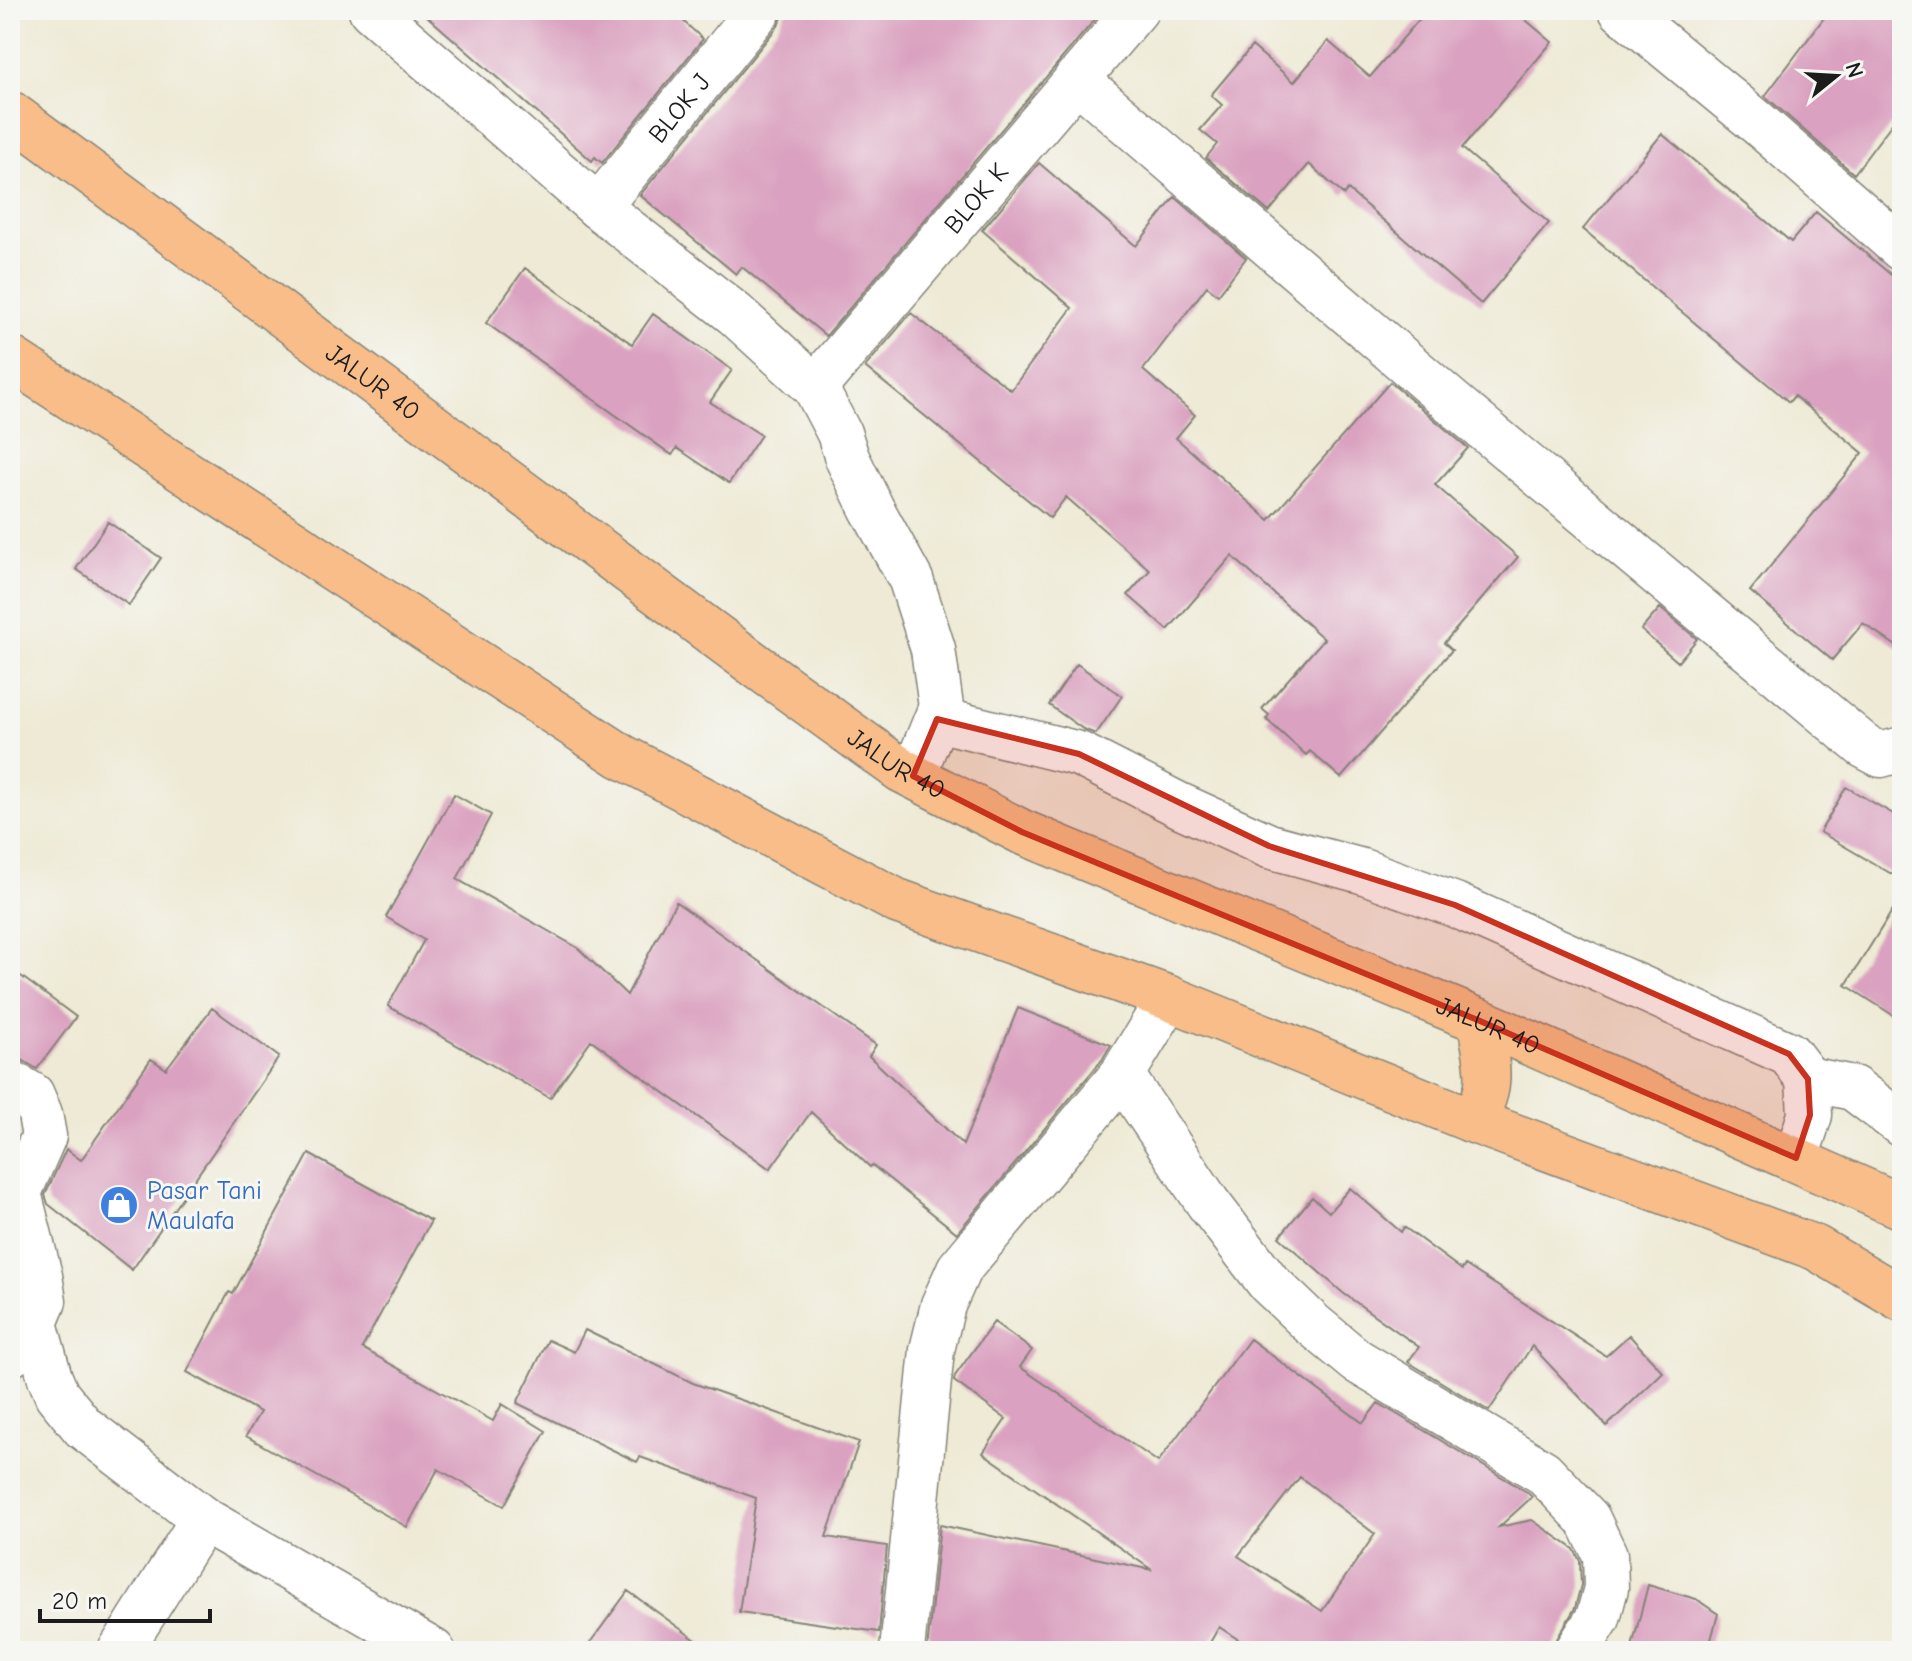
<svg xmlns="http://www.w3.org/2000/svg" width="1912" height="1661" font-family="'Comic Neue',sans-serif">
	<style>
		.building { fill: #daa1c0; fill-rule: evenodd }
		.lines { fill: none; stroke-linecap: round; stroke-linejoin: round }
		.street-casing { stroke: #858378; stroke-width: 47 }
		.highway-casing { stroke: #858378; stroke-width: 47 }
		.street { stroke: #fff; stroke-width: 44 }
		.highway { stroke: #f8bd89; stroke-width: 44 }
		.marked { fill: #c8321e; fill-opacity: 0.2; stroke: #c8321e; stroke-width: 6; stroke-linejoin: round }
		.labels { text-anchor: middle; stroke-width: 6; stroke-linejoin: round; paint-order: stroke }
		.street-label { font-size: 26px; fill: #1c1c1c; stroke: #f6f6f2 }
		.shop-label { font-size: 26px; fill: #366cbe; stroke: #f6f6f2; text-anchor: start }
	</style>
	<rect width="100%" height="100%" fill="#f6f6f2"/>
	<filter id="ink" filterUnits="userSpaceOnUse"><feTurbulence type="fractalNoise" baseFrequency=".0125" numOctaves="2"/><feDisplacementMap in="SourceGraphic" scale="16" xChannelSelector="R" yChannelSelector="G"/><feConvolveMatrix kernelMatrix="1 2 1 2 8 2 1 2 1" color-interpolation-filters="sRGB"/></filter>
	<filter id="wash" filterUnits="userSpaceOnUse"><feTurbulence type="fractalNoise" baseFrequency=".006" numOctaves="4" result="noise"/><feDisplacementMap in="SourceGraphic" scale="32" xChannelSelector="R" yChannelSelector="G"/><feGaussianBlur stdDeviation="1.8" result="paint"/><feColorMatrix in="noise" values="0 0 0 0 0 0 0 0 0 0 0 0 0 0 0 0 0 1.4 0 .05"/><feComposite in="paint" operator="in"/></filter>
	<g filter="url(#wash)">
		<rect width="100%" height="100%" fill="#eeead5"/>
		<g id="blocks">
			<path class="building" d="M 420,10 L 671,10 L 703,39 L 602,163 L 595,157 L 592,161 Z
				M 786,10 L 1103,10 L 826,336 L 742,267 L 736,274 L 640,195 L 778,26 Z
				M 1427,10 L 1514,10 L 1552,42 L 1462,148 L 1549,223 L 1481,304 L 1348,190 L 1344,195 L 1309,164 L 1269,212 L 1206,158 L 1217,144 L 1200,130 L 1222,105 L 1211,95 L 1252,46 L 1294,82 L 1328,41 L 1370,77 Z
				M 1830,10 L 1902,10 L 1902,110 L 1854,174 L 1765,96 Z
				M 1662,134 L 1791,242 L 1816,212 L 1902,284 L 1902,650 L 1863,623 L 1832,660 L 1750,591 L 1863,453 L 1794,396 L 1789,402 L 1583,229 Z
				M 1039,163 L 1136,246 L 1175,197 L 1246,258 L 1218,295 L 1207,286 L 1143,370 L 1195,415 L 1176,438 L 1269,520 L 1390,382 L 1468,448 L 1435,485 L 1518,557 L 1444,643 L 1452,650 L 1341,778 L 1310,751 L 1306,755 L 1266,719 L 1269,715 L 1262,709 L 1324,639 L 1232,556 L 1168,630 L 1128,595 L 1150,570 L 1066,497 L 1050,518 L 865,367 L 911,313 L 1011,390 L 1072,308 L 982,230 Z
				M 525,268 L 632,344 L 653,314 L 732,370 L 710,402 L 761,435 L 729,483 L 677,448 L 672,455 L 486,323 Z
				M 108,522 L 161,558 L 129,605 L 76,569 Z
				M 1660,608 L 1697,639 L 1678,662 L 1641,630 Z
				M 1077,664 L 1122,696 L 1096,734 L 1083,729 L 1049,705 Z
				M 1846,787 L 1902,819 L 1902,880 L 1820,832 Z
				M 454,794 L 491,815 L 457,879 L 578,948 L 627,995 L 676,902 L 876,1045 L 869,1056 L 963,1145 L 1018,1008 L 1111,1045 L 1102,1060 L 957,1233 L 872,1165 L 870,1167 L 811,1112 L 770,1169 L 591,1040 L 550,1098 L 388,1006 L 424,940 L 386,917 Z
				M 1902,895 L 1902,1021 L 1846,985 Z
				M 10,968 L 76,1017 L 37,1069 L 22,1060 L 10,1057 Z
				M 212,1008 L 279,1057 L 132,1270 L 48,1204 L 45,1195 L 66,1149 L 81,1160 L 151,1059 L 166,1069 Z
				M 309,1154 L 431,1221 L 362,1348 L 493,1421 L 502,1404 L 546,1431 L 504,1506 L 438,1469 L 407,1527 L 246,1436 L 260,1412 L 187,1372 L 229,1292 L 233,1294 Z
				M 1350,1188 L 1401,1232 L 1404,1227 L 1462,1270 L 1465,1265 L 1606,1356 L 1629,1335 L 1663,1372 L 1607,1426 L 1532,1346 L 1489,1411 L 1408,1362 L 1419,1347 L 1343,1293 L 1279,1237 L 1312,1197 L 1329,1212 Z
				M 994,1322 L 1032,1350 L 1020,1367 L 1158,1462 L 1250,1339 L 1363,1423 L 1378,1403 L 1527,1492 L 1532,1497 L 1499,1527 L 1532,1520 L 1574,1549 L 1580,1561 L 1581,1585 L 1575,1608 L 1550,1651 L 1256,1651 L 1219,1627 L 1205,1651 L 927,1651 L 940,1525 L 1152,1570 L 983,1453 L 1006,1419 L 954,1381 L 955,1376 ZM 1300,1477 L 1375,1534 L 1322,1611 L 1238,1556 Z
				M 585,1330 L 693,1383 L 859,1442 L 826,1537 L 887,1546 L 879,1632 L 739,1612 L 756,1498 L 640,1457 L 637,1462 L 517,1403 L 548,1340 L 574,1352 Z
				M 1648,1585 L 1696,1599 L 1718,1614 L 1708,1651 L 1631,1651 Z
				M 628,1591 L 711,1651 L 584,1651 Z"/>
		</g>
	</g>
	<g filter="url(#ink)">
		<use href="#blocks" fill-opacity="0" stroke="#858378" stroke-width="2"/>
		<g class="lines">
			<g class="street-casing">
				<g id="street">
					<path d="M 371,10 L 598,207 L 735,314 L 815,387 L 839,433 L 847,458 L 872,509 L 911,580 L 933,649 L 941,707 L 913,776"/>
					<path d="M 1621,10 L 1758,123 L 1902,249"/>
					<path d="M 1076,79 L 1453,403 L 1864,746 L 1881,755 L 1902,749"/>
					<path id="s1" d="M 598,207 L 759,10"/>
					<path id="s2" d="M 815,387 L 1136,10"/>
					<path d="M 937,719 L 1079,754 L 1179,805 L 1269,846 L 1362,871 L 1455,905 L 1789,1054 L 1808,1079 L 1810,1115 L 1796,1158"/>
					<path d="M 1122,1075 L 1208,1203 L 1269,1283 L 1311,1323 L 1357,1361 L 1543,1472 L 1588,1519 L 1605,1555 L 1606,1588 L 1598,1618 L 1577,1651"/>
					<path d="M 1808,1079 L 1853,1088 L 1902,1125"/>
					<path d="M 10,1082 L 32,1095 L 40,1114 L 44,1136 L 19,1193 L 40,1276 L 44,1301 L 35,1323 L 10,1355"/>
					<path d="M 35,1323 L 50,1378 L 57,1395 L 83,1427 L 203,1519 L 433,1651"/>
					<path d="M 120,1651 L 203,1519"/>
					<path d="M 902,1651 L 932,1350 L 943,1305 L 959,1269 L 1122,1075 L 1169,998"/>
				</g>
			</g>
			<g class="highway-casing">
				<g id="highway">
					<path id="s3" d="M 10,113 L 758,667 L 901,770 L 1022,832 L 1480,1021 L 1902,1207"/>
					<path d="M 10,358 L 621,756 L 897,901 L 1169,998 L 1471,1120 L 1816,1248 L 1902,1299"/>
					<path d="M 1471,1120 C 1498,1087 1485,1060 1480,1021"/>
				</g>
			</g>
			<use href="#street" class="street"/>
			<use href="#highway" class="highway"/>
		</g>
	</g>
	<path class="marked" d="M 937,719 L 1079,754 L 1269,846 L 1455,905 L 1789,1054 L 1808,1079 L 1810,1115 L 1796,1158 L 1480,1021 L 1022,832 L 913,776 Z"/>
	<defs>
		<g id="shop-disc" transform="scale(2)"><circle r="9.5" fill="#3f7fe0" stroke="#f6f6f2"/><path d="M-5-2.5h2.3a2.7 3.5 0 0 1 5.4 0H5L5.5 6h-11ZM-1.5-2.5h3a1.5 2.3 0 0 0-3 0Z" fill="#fff"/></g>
	</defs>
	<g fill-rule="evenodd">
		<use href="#shop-disc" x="119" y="1205"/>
	</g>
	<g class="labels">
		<g class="street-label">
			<text dy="9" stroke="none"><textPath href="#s1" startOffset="128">BLOK J</textPath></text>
			<text dy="9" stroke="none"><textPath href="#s2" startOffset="248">BLOK K</textPath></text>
			<text dy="9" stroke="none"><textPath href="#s3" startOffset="452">JALUR 40</textPath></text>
			<text dy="9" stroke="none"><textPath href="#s3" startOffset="1100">JALUR 40</textPath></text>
			<text dy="9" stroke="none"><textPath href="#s3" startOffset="1748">JALUR 40</textPath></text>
		</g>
		<g class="shop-label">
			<text x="147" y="1199">Pasar Tani<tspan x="147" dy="30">Maulafa</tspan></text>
		</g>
	</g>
	<rect width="1912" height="1661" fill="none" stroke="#f6f6f2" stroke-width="40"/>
	<g transform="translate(1836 76) rotate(72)" stroke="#f6f6f2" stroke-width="6" paint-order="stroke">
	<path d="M0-6L14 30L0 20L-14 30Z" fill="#1c1c1c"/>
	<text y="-12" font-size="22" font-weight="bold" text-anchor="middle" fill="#1c1c1c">N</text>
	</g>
	<path d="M40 1609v12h170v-12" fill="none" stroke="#1c1c1c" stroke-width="4"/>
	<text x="52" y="1609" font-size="24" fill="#1c1c1c" stroke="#f6f6f2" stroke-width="6" paint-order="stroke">20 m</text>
</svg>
